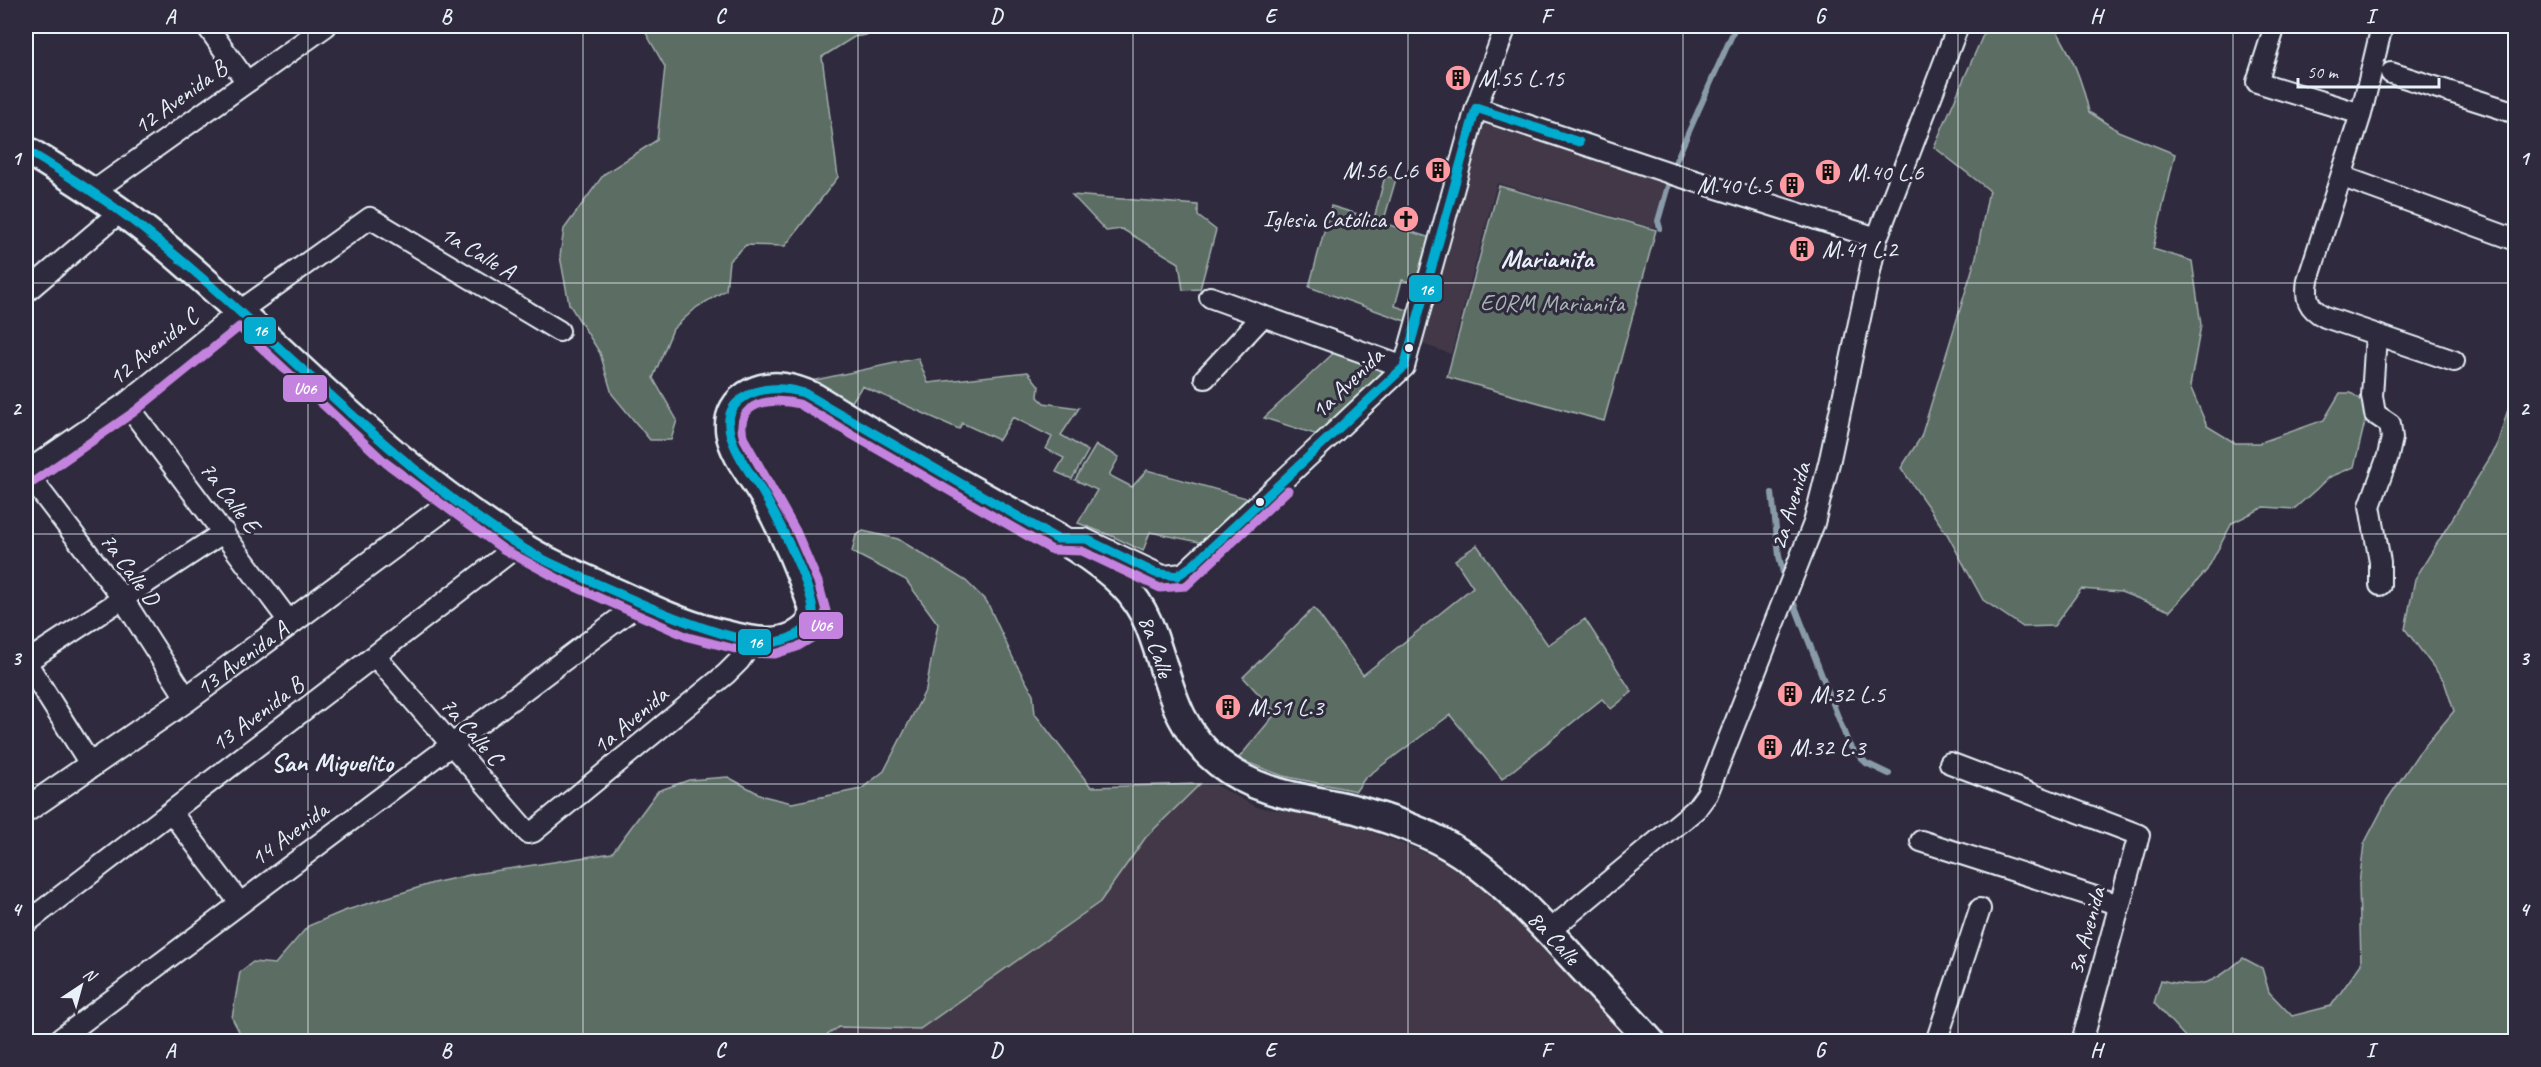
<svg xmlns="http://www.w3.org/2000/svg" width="2541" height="1067" font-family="Caveat,sans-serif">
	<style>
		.built { fill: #423946 }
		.green { fill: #5c6d64; stroke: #a2afae; stroke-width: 1.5 }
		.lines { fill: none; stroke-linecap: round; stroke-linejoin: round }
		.stream { stroke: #899ba9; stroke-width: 6 }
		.minor-casing { stroke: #e8f1f8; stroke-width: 24 }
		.tertiary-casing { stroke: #e8f1f8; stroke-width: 28 }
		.secondary-casing { stroke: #e8f1f8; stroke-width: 32 }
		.minor { stroke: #2f2a3d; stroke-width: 20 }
		.tertiary { stroke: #2f2a3d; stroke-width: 24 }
		.secondary { stroke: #2f2a3d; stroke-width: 27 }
		.bus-1-casing { stroke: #2f2a3d; stroke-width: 14 }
		.bus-2-casing { stroke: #2f2a3d; stroke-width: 14 }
		.bus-1 { stroke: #06acd0; stroke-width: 9 }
		.bus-2 { stroke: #c483df; stroke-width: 9 }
		.grid { fill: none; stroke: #e8f1f8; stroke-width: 1.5; stroke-opacity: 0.55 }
		.bus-dot { fill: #e8f1f8; stroke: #2f2a3d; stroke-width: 2 }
		.labels { text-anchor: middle; stroke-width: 6; stroke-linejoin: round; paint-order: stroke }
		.poi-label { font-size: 24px; fill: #e8f1f8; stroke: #2f2a3d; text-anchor: start }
		.street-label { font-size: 24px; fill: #e8f1f8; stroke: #2f2a3d }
		.park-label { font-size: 24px; fill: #a9b6b5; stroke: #2f2a3d }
		.neighbourhood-label { font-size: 26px; font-weight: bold; fill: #e8f1f8; stroke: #2f2a3d }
		.line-badge { stroke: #2f2a3d; stroke-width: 2 }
		.badge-label { font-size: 16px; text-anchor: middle; font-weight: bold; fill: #fff }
		.neatline { fill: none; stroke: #e8f1f8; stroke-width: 2 }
		.grid-label { font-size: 20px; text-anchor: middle; font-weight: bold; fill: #e8f1f8 }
	</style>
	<rect width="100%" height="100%" fill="#2f2a3d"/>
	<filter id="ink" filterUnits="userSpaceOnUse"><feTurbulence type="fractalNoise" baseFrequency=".0167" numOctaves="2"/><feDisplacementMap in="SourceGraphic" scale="12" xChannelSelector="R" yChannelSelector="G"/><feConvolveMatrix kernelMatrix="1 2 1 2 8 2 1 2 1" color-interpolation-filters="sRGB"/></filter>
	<g filter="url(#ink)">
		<path class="built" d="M 1476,120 L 1666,182 L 1654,228 L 1497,183 L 1451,354 L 1416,342 Z
			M 1200,784 L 1216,785 L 1257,807 L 1341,820 L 1432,855 L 1469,877 L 1523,923 L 1634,1042 L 818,1042 L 839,1027 L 920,1029 L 1100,902 L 1146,837 Z"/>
		<path class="green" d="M 642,26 L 898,26 L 895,30 L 854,37 L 822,57 L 838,177 L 785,246 L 746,245 L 729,261 L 726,290 L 697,307 L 673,329 L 653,378 L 677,420 L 671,440 L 650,440 L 612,394 L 600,353 L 569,304 L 560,256 L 564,229 L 604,174 L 657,140 L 665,67 Z
			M 1987,26 L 2054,26 C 2071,54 2082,79 2089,112 L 2118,131 L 2175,154 L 2153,249 L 2192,261 L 2201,325 L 2190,386 L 2207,426 L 2235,443 L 2259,443 L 2324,420 L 2340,393 L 2351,393 L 2369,405 L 2354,467 L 2330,477 L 2294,509 L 2264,507 L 2232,523 L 2207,570 L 2170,611 L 2121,592 L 2081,589 L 2054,626 L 2023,627 L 1983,600 L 1947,534 L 1901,468 L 1921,437 L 1976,257 L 1989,190 L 1934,147 Z
			M 1385,176 L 1396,179 L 1383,223 L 1434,239 L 1422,285 L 1402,280 L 1395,306 L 1414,312 L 1411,323 L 1309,287 L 1331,206 L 1374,219 Z
			M 1499,186 L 1656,230 L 1604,421 L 1447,377 Z
			M 1072,195 L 1198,205 L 1198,216 L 1216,230 L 1200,289 L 1183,290 L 1179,263 L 1122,229 L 1106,231 Z
			M 1340,347 L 1398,369 L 1324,437 L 1264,418 Z
			M 918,358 L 928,383 L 1028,372 L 1039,386 L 1038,397 L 1044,403 L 1079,408 L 1061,435 L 1088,451 L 1072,479 L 1056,472 L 1064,458 L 1046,449 L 1052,437 L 1013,417 L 999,440 L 962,423 L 959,429 L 862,386 L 850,405 L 806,382 Z
			M 2515,387 L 2515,1041 L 2194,1042 L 2186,1038 L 2154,1003 L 2161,980 C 2200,990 2213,984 2243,958 L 2262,968 L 2269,992 L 2292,1016 L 2331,1006 L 2361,964 L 2359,884 L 2364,844 L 2387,800 L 2418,754 L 2454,711 L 2444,681 L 2405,629 L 2415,579 L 2496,448 Z
			M 1096,445 L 1119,457 L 1109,475 L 1132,487 L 1147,470 L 1250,499 L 1204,543 L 1150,532 L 1143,551 L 1112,536 L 1078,523 L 1097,490 L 1075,480 Z
			M 863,531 L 898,539 L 966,581 L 987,602 L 1014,660 L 1033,694 L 1035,714 L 1091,787 L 1200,784 L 1146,837 L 1100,902 L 920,1029 L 839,1027 L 817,1042 L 244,1041 L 232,1018 L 240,972 L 253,962 L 275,964 L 308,926 L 344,911 L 433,883 L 474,874 L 612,853 L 658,791 L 689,780 L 728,777 L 763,796 L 792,803 L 861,789 L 884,771 L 926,689 L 938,624 L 906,580 L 852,552 L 856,535 Z
			M 1477,545 L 1548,645 L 1585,619 L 1632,692 L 1611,709 L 1602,699 L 1502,779 L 1450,715 L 1365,778 L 1356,791 L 1283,776 L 1238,759 L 1276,713 L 1243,677 L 1314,608 L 1363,675 L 1473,587 L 1455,560 Z"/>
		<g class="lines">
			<path class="stream" d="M 1660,228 L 1658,221 L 1674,165 L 1736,26
				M 1772,493 L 1779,556 L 1785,581
				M 1791,596 L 1849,745 L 1866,763 L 1889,774"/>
			<g class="minor-casing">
				<path id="minor" d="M 207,26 L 246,81
					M 2275,26 L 2257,82 L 2361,114
					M 2382,26 L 2361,114 L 2308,280 C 2305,299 2308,308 2325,317 L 2454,361
					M 2391,73 L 2516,113
					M 1476,108 L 1679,176 L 1877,238
					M 2343,177 L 2516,240
					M 94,191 L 326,26
					M 26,292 L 121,211
					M 1210,297 L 1404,367
					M 2376,335 L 2372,396 L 2375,414 L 2390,424 L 2392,438 L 2388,456 L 2370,506 L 2380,562 L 2380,585
					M 1205,378 L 1263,316
					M 126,403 L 291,624
					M 26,472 L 126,403 L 240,311 L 370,218 L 559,331
					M 26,472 L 123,599 L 187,699
					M 1063,539 L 1085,539 L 1163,576 L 1183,574 L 1404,367 L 1476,108 L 1506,26
					M 375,656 L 528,833 L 533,832 L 726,674 L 739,661 L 753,641
					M 1950,763 L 2139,835 L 2082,1042
					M 92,767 L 26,662 L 224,532
					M 171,812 L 240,903
					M 1921,841 L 2120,905
					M 26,923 L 519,545
					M 1549,931 L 1696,809 L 1707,794 L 1814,523 L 1830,459 L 1877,238 L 1958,26
					M 56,1042 L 640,603
					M 1936,1042 L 1980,909"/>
			</g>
			<g class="tertiary-casing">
				<g id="tertiary">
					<path id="s1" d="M 26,810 L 187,699 L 455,500"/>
				</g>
			</g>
			<g class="secondary-casing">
				<g id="secondary">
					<path id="s2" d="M 26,150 C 73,178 118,207 160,242 C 280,342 384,462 518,544 C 549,564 584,578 617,593 C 649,608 680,623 715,632 C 746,640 789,653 812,621 L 813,608 C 800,570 784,532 765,498 C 754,478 734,456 730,433 C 727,415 736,400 752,392 C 773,382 794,388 814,397 C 873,434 934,469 995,503 C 1038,527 1089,550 1124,586 C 1171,634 1156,714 1219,763 C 1263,797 1307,797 1358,810 C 1379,816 1400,823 1421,832 C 1490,861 1537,920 1587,973 C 1608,996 1630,1018 1651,1042"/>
				</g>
			</g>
			<use href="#minor" class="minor"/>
			<use href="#tertiary" class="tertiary"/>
			<use href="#secondary" class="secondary"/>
			<g class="bus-1-casing">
				<path id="bus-1" d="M 26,150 C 66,174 105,199 142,228 C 270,329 377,454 515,543 C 547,564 583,577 618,593 C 662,613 707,632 755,642 C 769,645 785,641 798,634 C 805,630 812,624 813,615 C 816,593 775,514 763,493 C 747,467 704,417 748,395 C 766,386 786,388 804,393 L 1057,539 L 1086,539 L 1155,573 L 1177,576 L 1193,565 L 1404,367 L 1476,108 L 1579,142"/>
			</g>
			<g class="bus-2-casing">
				<path id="bus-2" d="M 33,482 L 134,412 L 239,327 L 386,463 L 503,549 L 564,582 L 688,637 L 751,653 L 775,654 L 797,647 L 817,635 L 826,611 L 818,582 L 796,531 L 744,439 C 732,401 773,397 799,404 L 1052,550 L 1082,551 L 1160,588 L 1186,586 L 1288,490"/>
			</g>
			<use href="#bus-1" class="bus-1"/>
			<use href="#bus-2" class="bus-2"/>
		</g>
	</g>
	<path class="grid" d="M 308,26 L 308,1042M 583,26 L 583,1042M 858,26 L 858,1042M 1133,26 L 1133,1042M 1408,26 L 1408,1042M 1683,26 L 1683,1042M 1958,26 L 1958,1042M 2233,26 L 2233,1042M 26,283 L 2516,283M 26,534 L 2516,534M 26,784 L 2516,784"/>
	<defs>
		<g id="building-disc" transform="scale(1.35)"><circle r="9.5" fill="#ff9aa2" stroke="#2f2a3d"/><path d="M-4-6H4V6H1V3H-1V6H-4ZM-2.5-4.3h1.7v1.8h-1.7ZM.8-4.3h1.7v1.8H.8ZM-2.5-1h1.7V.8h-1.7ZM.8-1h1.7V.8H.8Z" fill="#111"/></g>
		<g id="church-disc" transform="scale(1.35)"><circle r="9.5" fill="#ff9aa2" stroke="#2f2a3d"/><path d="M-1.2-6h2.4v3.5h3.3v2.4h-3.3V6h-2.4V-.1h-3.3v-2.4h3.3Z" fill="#111"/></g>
	</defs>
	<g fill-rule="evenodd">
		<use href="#building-disc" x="1458" y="78"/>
		<use href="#building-disc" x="1438" y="170"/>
		<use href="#building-disc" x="1828" y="172"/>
		<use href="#building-disc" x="1792" y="185"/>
		<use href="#church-disc" x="1406" y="219"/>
		<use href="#building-disc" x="1802" y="249"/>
		<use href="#building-disc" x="1790" y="694"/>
		<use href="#building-disc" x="1228" y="707"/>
		<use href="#building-disc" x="1770" y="747"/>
	</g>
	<g class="bus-dot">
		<circle cx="1409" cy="348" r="5"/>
		<circle cx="1260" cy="502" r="5"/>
	</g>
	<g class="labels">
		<g class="poi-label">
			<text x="1478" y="86">M.55 L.15</text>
			<text x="1418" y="178" text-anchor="end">M.56 L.6</text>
			<text x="1848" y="180">M.40 L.6</text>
			<text x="1772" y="193" text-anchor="end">M.40 L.5</text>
			<text x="1386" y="227" text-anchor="end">Iglesia Católica</text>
			<text x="1822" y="257">M.41 L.2</text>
			<text x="1810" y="702">M.32 L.5</text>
			<text x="1248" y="715">M.51 L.3</text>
			<text x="1790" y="755">M.32 L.3</text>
		</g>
		<g class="street-label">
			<text transform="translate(180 97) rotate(-36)" y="8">12 Avenida B</text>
			<text transform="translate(478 252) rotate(31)" y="8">1a Calle A</text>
			<text transform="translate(153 347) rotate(-39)" y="8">12 Avenida C</text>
			<text transform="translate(1347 383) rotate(-44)" y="8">1a Avenida</text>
			<text transform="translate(230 497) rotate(53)" y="8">7a Calle E</text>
			<text transform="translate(1790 506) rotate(-73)" y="8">2a Avenida</text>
			<text transform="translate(130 569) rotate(54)" y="8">7a Calle D</text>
			<text dy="8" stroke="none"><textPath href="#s2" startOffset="1707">8a Calle</textPath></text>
			<text dy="8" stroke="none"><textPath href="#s1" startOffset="264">13 Avenida A</textPath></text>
			<text transform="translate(257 714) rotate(-37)" y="8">13 Avenida B</text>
			<text transform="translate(630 720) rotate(-40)" y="8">1a Avenida</text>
			<text transform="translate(472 731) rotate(49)" y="8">7a Calle C</text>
			<text transform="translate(289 834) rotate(-37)" y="8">14 Avenida</text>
			<text transform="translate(2086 931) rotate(-75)" y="8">3a Avenida</text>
			<text dy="8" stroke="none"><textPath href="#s2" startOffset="2228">8a Calle</textPath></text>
		</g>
		<g class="park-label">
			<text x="1552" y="311">EORM Marianita</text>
		</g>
		<g class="neighbourhood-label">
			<text x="1547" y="267">Marianita</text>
			<text x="332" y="771">San Miguelito</text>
		</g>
	</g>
	<g class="line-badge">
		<rect x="1408" y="274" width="35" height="29" rx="6" fill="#06acd0"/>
		<rect x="243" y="316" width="34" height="29" rx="6" fill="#06acd0"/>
		<rect x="282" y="374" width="46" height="29" rx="6" fill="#c483df"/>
		<rect x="798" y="611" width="46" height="29" rx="6" fill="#c483df"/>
		<rect x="737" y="628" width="35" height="28" rx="6" fill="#06acd0"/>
	</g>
	<g class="badge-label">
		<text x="1426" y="295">16</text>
		<text x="260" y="336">16</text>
		<text x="305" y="394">U06</text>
		<text x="821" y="631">U06</text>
		<text x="755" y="648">16</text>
	</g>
	<rect width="2541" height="1067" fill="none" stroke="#2f2a3d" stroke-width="66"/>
	<g transform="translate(81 986) rotate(36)" stroke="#2f2a3d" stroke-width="4.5" paint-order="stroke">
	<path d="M0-4.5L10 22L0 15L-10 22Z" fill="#e8f1f8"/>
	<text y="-9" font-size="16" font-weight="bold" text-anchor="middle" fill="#e8f1f8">N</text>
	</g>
	<path d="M2298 78v9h141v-9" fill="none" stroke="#e8f1f8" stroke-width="3"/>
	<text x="2307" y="78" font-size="18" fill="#e8f1f8" stroke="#2f2a3d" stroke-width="4.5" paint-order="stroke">50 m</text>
	<rect x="33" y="33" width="2475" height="1001" class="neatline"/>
	<g class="grid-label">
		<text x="170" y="23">A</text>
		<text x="446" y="23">B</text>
		<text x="720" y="23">C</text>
		<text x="996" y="23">D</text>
		<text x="1270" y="23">E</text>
		<text x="1546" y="23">F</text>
		<text x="1820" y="23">G</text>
		<text x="2096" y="23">H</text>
		<text x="2370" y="23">I</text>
		<text x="16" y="165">1</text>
		<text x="2524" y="165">1</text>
		<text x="16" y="415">2</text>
		<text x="2524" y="415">2</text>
		<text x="16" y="665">3</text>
		<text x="2524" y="665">3</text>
		<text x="16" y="916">4</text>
		<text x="2524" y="916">4</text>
		<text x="170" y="1057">A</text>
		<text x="446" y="1057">B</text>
		<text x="720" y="1057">C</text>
		<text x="996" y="1057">D</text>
		<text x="1270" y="1057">E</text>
		<text x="1546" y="1057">F</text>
		<text x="1820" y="1057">G</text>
		<text x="2096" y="1057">H</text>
		<text x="2370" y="1057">I</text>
	</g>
</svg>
